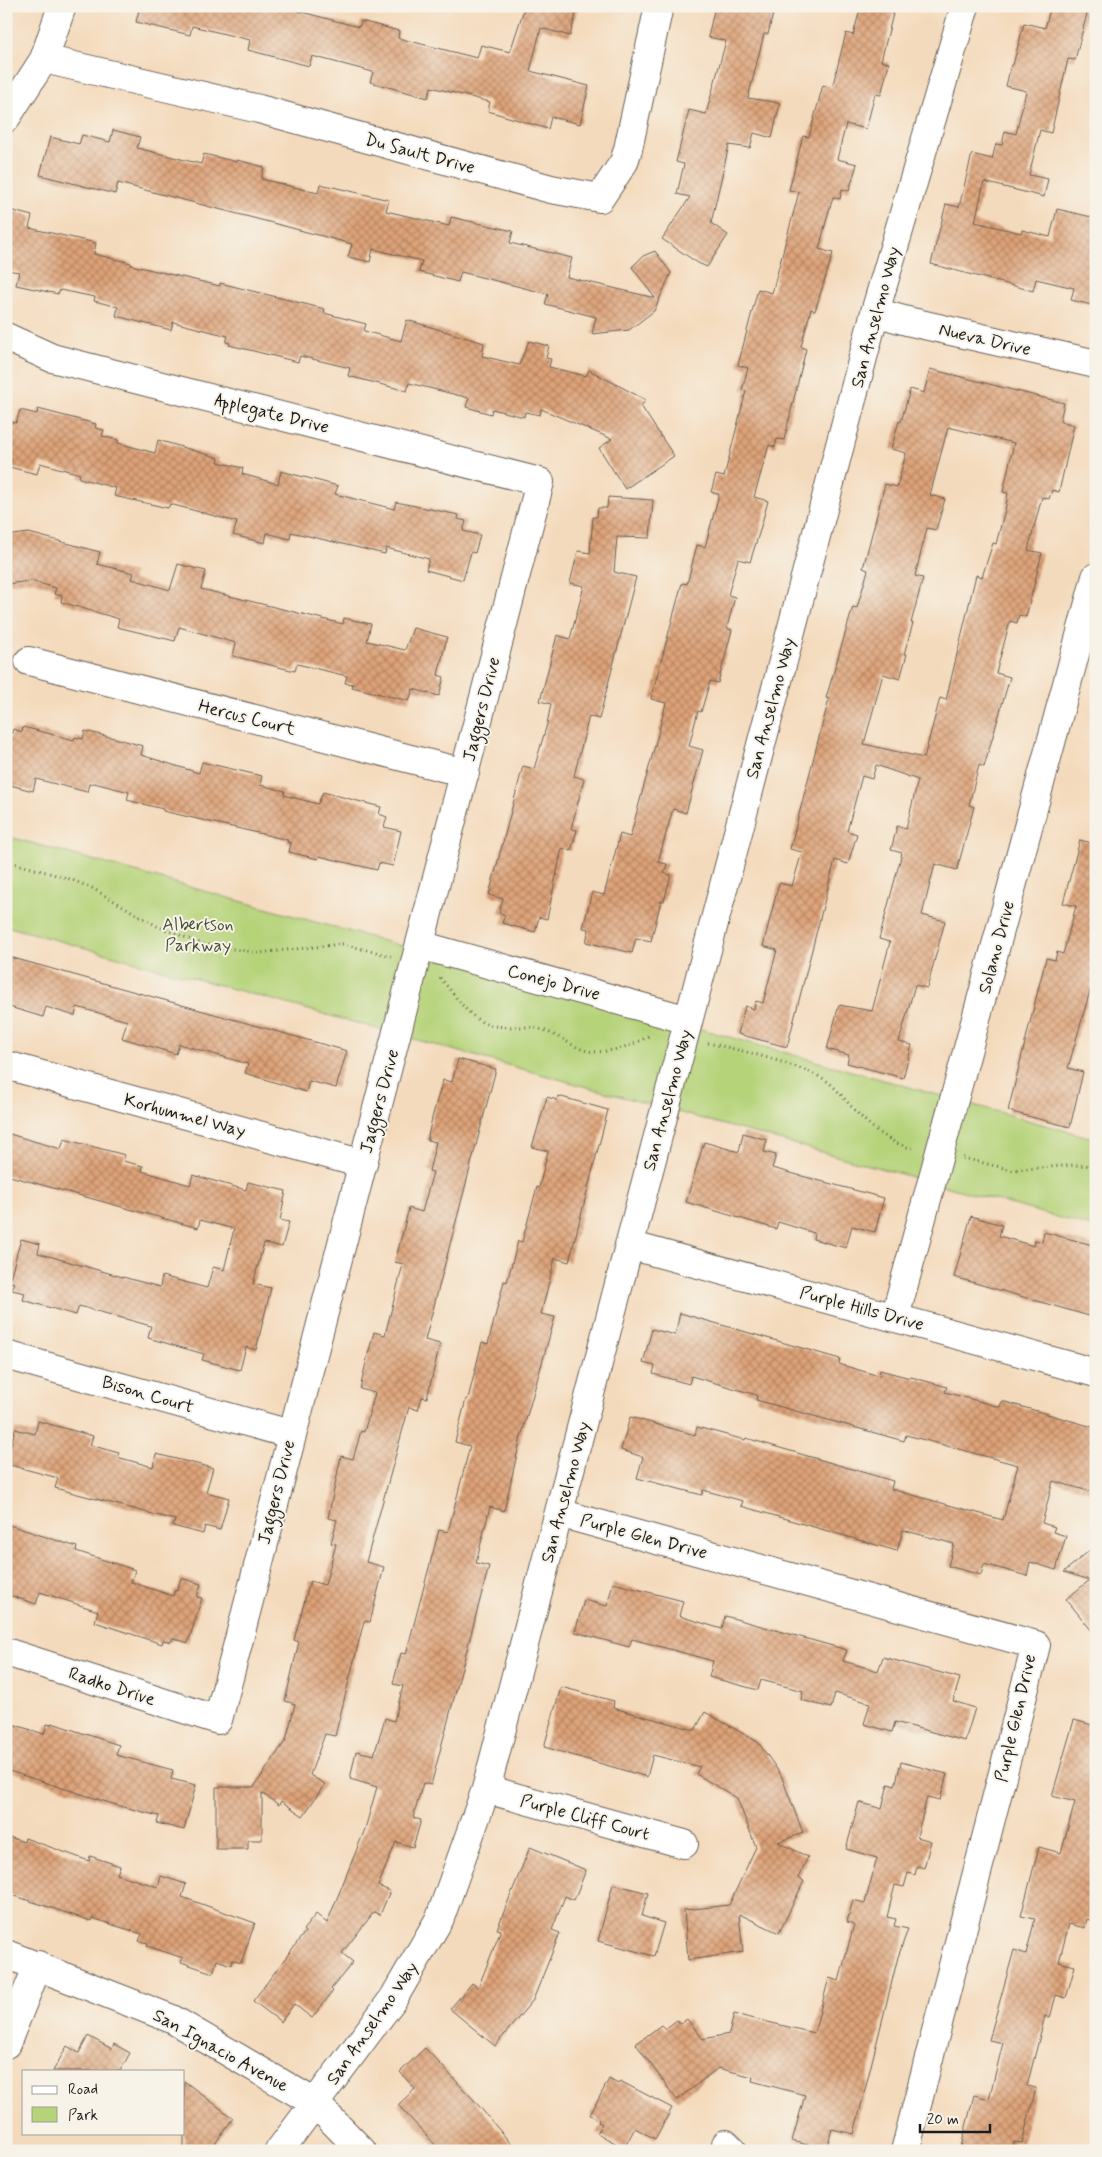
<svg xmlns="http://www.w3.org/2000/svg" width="1102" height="2157" font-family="Mynerve,sans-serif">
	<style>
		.green { fill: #b5d379; stroke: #68784a }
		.building { fill: url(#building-cross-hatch); fill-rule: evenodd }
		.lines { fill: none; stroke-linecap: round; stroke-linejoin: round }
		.minor-casing { stroke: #685e54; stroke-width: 30 }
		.path { stroke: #685e54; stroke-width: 3; stroke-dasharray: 1 4; stroke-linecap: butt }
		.minor { stroke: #fff; stroke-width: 28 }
		.labels { text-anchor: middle; stroke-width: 4; stroke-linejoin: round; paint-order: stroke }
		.street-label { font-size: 18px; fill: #1c1c1c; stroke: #f7f3e8 }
		.park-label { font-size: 18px; fill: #4a5338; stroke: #f7f3e8 }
	</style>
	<defs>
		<pattern id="building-cross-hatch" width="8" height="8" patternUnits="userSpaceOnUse" patternTransform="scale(1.25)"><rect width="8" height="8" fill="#dea379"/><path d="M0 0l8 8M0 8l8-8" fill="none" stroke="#b38462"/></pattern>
	</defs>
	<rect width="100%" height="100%" fill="#f7f3e8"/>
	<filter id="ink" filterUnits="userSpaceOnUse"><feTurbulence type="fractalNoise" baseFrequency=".02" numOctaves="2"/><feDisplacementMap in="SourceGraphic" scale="10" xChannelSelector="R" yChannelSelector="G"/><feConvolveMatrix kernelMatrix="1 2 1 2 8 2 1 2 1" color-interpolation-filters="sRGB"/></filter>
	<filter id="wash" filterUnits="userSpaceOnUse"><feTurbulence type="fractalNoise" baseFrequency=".0096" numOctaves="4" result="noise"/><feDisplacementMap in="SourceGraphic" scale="20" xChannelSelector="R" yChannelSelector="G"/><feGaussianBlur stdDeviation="1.12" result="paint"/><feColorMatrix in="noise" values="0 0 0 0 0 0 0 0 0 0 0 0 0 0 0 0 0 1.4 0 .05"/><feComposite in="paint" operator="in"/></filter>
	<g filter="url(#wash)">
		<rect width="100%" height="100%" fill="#f4dabc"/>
		<path class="green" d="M 6,836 L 1096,1139 L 1096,1228 L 6,926 Z"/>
		<g id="blocks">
			<path class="building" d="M 140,6 L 279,6 L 359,27 L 361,21 L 399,31 L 398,38 L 477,58 L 481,45 L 510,52 L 525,6 L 578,6 L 570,36 L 541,28 L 530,71 L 589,86 L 580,124 L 551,117 L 548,129 L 488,111 L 490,102 L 431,87 L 428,98 L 370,82 L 373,72 L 312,56 L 309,66 L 286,60 L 248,50 L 250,40 L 192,26 L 190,35 L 136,22 Z
				M 715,6 L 775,6 L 768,34 L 764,34 L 748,98 L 780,103 L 772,138 L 754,133 L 750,148 L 729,145 L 711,223 L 728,235 L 707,267 L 698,263 L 662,239 L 690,197 L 677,194 L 684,164 L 676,162 L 689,110 L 706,114 L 726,41 L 708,37 Z
				M 861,6 L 895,6 L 881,61 L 889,63 L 881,95 L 875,94 L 866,129 L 846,124 L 837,159 L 857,164 L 849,191 L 842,189 L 840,199 L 833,197 L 828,214 L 819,249 L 833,253 L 815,311 L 811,309 L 801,347 L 806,349 L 784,440 L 777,439 L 775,447 L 769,445 L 754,497 L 768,501 L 760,530 L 750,562 L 738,559 L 728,595 L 735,597 L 727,628 L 732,630 L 718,683 L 710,681 L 701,712 L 698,711 L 689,746 L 703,750 L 686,813 L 673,809 L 658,862 L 667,864 L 664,873 L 671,875 L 664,901 L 661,901 L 651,941 L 636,938 L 632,953 L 586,942 L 589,929 L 583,928 L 592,892 L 604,895 L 620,834 L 630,837 L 657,738 L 666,703 L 651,699 L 682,583 L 687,584 L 697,545 L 705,547 L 719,494 L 711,492 L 716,475 L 724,477 L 746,391 L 742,390 L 748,368 L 738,365 L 758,289 L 772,293 L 799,192 L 789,190 L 803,136 L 809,137 L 823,85 L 832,88 L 846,33 L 853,35 Z
				M 1051,6 L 1089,6 L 1075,60 L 1068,59 L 1051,133 L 1040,130 L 1029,175 L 1048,179 L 1044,197 L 984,182 L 975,222 L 1021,233 L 1022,230 L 1050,237 L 1057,209 L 1096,218 L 1096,306 L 1071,300 L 1074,288 L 1036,279 L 1033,291 L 931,264 L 946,204 L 959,207 L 972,154 L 992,159 L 996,144 L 1002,145 L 1005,131 L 1016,134 L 1026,91 L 1006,86 L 1011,65 L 1013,65 L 1024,23 L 1045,28 Z
				M 113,130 L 140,137 L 137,148 L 201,164 L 204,154 L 237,162 L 237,160 L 264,167 L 261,179 L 318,193 L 320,184 L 389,200 L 386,211 L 449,226 L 451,217 L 513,231 L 510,243 L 572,258 L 567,277 L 655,298 L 632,267 L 643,256 L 655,251 L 671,273 L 654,311 L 629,330 L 592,334 L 596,317 L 545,304 L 548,294 L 461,272 L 458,282 L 419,272 L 422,261 L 373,249 L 370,262 L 348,257 L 352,244 L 288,227 L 118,183 L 115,194 L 40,175 L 50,137 L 79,144 L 82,135 L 110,142 Z
				M 6,209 L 32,216 L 29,228 L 96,243 L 94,254 L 131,263 L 131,265 L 220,286 L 220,283 L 325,309 L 324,313 L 366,324 L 364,331 L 401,341 L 407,320 L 484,343 L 482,356 L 519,365 L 529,341 L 549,346 L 546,358 L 551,359 L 549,367 L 586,376 L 589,370 L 646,400 L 641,406 L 674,456 L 625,489 L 599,448 L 612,439 L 541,409 L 540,415 L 525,412 L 524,417 L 492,409 L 491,414 L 466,407 L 469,398 L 409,383 L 407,391 L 348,376 L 350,368 L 300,356 L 298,362 L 229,345 L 230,343 L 226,342 L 228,336 L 173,322 L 171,330 L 116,316 L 118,307 L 94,301 L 95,297 L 60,290 L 58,294 L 16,285 L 19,272 L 6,270 Z
				M 930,369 L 1064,403 L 1060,421 L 1074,425 L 1059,492 L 1052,490 L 1049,499 L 1042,497 L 1028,550 L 1042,553 L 1026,617 L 1019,615 L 1017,623 L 1010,621 L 996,673 L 1010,677 L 984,767 L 979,765 L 969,805 L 974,807 L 957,870 L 935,864 L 922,915 L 945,921 L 927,988 L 915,985 L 899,1042 L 912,1045 L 903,1078 L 847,1063 L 849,1055 L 827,1049 L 839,1005 L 872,1011 L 890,942 L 879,939 L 902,853 L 891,850 L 897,826 L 906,829 L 918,780 L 876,765 L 872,779 L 862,776 L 847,831 L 857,834 L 848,864 L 835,860 L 787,1047 L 738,1034 L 745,1006 L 754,1009 L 756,1001 L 763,1003 L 770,976 L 777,950 L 763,946 L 779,883 L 792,886 L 802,852 L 790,849 L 829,699 L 826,698 L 853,607 L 857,608 L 868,570 L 863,568 L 885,484 L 897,487 L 906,453 L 891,449 L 899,421 L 901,422 L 910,389 L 924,393 ZM 948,427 L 1014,443 L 1003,492 L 1008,493 L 1006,506 L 996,544 L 993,543 L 982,577 L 976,575 L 946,700 L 940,698 L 924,758 L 864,744 L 883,674 L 900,679 L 907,654 L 904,654 L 913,623 L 911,623 L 923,578 L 915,576 L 927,528 L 936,530 L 945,499 L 930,495 Z
				M 38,409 L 96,424 L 95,428 L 104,430 L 102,436 L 118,440 L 118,443 L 155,453 L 158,440 L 219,458 L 218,462 L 243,468 L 242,474 L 278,484 L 281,471 L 338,486 L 335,494 L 394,509 L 396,502 L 459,515 L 458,519 L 466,521 L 463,531 L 480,535 L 475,553 L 471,552 L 463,580 L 426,570 L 429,559 L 386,548 L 385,554 L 291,532 L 290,539 L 267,533 L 265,543 L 233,535 L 237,522 L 170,504 L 168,508 L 114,496 L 116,488 L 79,478 L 80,474 L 40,463 L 37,474 L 9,467 L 12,459 L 6,457 L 6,421 L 16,423 L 20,410 L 37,414 Z
				M 608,497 L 653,500 L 650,538 L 617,537 L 614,572 L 636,577 L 599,719 L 589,716 L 574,776 L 584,779 L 571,829 L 577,830 L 571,851 L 562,848 L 547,919 L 539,917 L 535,932 L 502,923 L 505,915 L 499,913 L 503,899 L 489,895 L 523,766 L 534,769 L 547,724 L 551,704 L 540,701 L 557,635 L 570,639 L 584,586 L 570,583 L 578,551 L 590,553 L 593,517 L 597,517 L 598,508 L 607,508 Z
				M 29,533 L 100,552 L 97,564 L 134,573 L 132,579 L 170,590 L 178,564 L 206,571 L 201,589 L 343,624 L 344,618 L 371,624 L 367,641 L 405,650 L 413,628 L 447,637 L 438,675 L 444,677 L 439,696 L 413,689 L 409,701 L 352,687 L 353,684 L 345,683 L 347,676 L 297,664 L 295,671 L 233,656 L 236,643 L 179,627 L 175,641 L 117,627 L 119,619 L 61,602 L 62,596 L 54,594 L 56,588 L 31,581 L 6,584 L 6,536 Z
				M 23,727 L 74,740 L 75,737 L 83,739 L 85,731 L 118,739 L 143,746 L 141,755 L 199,773 L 202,762 L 262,776 L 260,785 L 285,791 L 284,795 L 318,804 L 323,792 L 381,807 L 379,814 L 387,817 L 384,827 L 401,831 L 393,866 L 379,863 L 377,870 L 319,856 L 318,859 L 289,852 L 291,843 L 287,842 L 288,840 L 163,811 L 163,809 L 127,800 L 129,792 L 94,783 L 89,784 L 87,792 L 36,779 L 33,791 L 6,784 L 6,738 L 10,739 L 13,729 L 22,732 Z
				M 1080,840 L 1096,844 L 1096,970 L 1068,1068 L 1083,1072 L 1070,1127 L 1008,1111 L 1046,958 L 1055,960 L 1057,952 L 1063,954 L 1076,906 L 1063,903 Z
				M 6,956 L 347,1051 L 336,1088 L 309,1081 L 306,1092 L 245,1073 L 248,1064 L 179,1044 L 176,1054 L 122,1038 L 127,1021 L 77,1007 L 75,1016 L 46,1007 L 43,1017 L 6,1006 Z
				M 458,1059 L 496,1069 L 425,1340 L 440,1344 L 427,1398 L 422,1397 L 418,1410 L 409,1407 L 366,1562 L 384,1567 L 370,1622 L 364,1621 L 335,1736 L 325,1734 L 310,1775 L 325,1784 L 303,1816 L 281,1801 L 279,1805 L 262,1793 L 262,1840 L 248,1840 L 248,1849 L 216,1849 L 216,1787 L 254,1787 L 286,1740 L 295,1704 L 285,1701 L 299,1642 L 294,1640 L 310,1581 L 325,1585 L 336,1544 L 331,1543 L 337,1520 L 328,1518 L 341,1456 L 353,1459 L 361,1431 L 364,1432 L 375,1393 L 360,1389 L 367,1358 L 374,1332 L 385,1335 L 403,1264 L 395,1262 L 409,1208 L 422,1212 L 433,1172 L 429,1171 L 436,1142 L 427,1140 L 433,1114 L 443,1080 L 452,1082 Z
				M 558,1096 L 608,1110 L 569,1262 L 555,1258 L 541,1314 L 555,1317 L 521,1437 L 504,1511 L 490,1507 L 476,1563 L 489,1566 L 431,1785 L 423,1783 L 413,1818 L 421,1820 L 413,1847 L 396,1842 L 378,1886 L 390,1891 L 380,1915 L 374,1912 L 342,1953 L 353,1962 L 331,1989 L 333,1991 L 312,2018 L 294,2004 L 281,2022 L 253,2001 L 305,1932 L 303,1930 L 316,1914 L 327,1923 L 365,1829 L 377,1787 L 350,1779 L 356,1751 L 374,1755 L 385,1718 L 394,1721 L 403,1686 L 393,1684 L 401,1653 L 406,1654 L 439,1530 L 448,1532 L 470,1446 L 455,1442 L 466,1399 L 468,1399 L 482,1342 L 488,1344 L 504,1281 L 507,1282 L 518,1241 L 522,1242 L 537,1187 L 539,1188 L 548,1151 L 532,1147 L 547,1097 L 557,1100 Z
				M 6,1133 L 61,1149 L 64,1139 L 125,1155 L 123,1161 L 143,1166 L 142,1171 L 190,1185 L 193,1175 L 246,1190 L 248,1182 L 286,1191 L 280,1220 L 289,1222 L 282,1247 L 264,1243 L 253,1284 L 271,1288 L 256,1350 L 246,1347 L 240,1370 L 202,1360 L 204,1354 L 148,1338 L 151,1326 L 79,1306 L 76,1315 L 23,1300 L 25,1293 L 12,1290 L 14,1283 L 9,1282 L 21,1239 L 40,1244 L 38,1253 L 119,1276 L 160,1287 L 162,1276 L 207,1288 L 213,1267 L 224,1270 L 234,1229 L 200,1220 L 198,1228 L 6,1175 Z
				M 743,1133 L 767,1140 L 764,1152 L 776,1155 L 772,1168 L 884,1198 L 875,1232 L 852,1226 L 846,1248 L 813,1239 L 814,1233 L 778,1222 L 776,1229 L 686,1202 L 704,1142 L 739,1152 Z
				M 971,1216 L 1002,1225 L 999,1236 L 1034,1246 L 1035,1240 L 1042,1242 L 1044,1232 L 1096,1246 L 1096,1318 L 954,1277 Z
				M 680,1313 L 840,1359 L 839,1364 L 879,1376 L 880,1370 L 910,1378 L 911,1377 L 947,1387 L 945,1392 L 1000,1407 L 1002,1401 L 1096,1428 L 1096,1493 L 1053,1481 L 1042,1523 L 1055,1527 L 1053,1532 L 1066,1536 L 1056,1570 L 1030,1562 L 1027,1576 L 984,1564 L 981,1575 L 948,1566 L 954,1544 L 925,1536 L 903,1530 L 897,1551 L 741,1506 L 743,1501 L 703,1490 L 702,1495 L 637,1478 L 643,1457 L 621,1450 L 630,1417 L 695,1435 L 697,1427 L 745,1440 L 746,1438 L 893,1481 L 891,1489 L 1003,1520 L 1018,1465 L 906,1435 L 904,1441 L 756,1400 L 757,1395 L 691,1376 L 689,1384 L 653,1374 L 655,1366 L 643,1363 L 652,1329 L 675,1335 Z
				M 38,1421 L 93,1436 L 90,1445 L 119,1453 L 117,1457 L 153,1467 L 156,1454 L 213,1468 L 206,1492 L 229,1498 L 220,1530 L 205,1526 L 203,1534 L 173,1526 L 175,1520 L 55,1488 L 58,1478 L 6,1464 L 15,1429 L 35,1434 Z
				M 6,1524 L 77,1547 L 76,1551 L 135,1570 L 131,1582 L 173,1596 L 175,1590 L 177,1591 L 181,1578 L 201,1584 L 197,1597 L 202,1598 L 188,1643 L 173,1638 L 171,1642 L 163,1640 L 162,1644 L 95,1622 L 98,1611 L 40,1592 L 36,1604 L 6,1594 Z
				M 1096,1545 L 1096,1636 L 1066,1599 L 1090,1580 L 1064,1572 Z
				M 613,1583 L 683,1601 L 679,1616 L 722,1629 L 725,1616 L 847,1650 L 843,1661 L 878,1671 L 883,1657 L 960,1678 L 953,1701 L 975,1708 L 965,1741 L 895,1722 L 892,1732 L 864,1724 L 870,1703 L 835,1693 L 831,1708 L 801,1700 L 803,1691 L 761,1680 L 758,1690 L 709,1677 L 713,1661 L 632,1639 L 629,1647 L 575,1632 L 584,1600 L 607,1606 Z
				M 561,1687 L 614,1701 L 613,1708 L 695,1730 L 705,1712 L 758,1742 L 781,1775 L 803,1833 L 778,1842 L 808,1857 L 798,1878 L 804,1881 L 779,1933 L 739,1914 L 743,1952 L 688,1960 L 684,1910 L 729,1905 L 756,1847 L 737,1798 L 696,1774 L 700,1767 L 653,1755 L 647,1777 L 544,1747 Z
				M 1074,1720 L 1096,1726 L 1096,1922 L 1087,1919 L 1085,1928 L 1069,1924 L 1059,1962 L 1075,1966 L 1066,1998 L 1056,1995 L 1050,2018 L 1045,2016 L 1027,2086 L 1036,2088 L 1022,2143 L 1014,2142 L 1012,2151 L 960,2151 L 974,2095 L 989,2099 L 1003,2043 L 989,2040 L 1014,1950 L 1026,1954 L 1035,1919 L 1021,1916 L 1039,1847 L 1061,1853 L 1075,1802 L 1052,1796 Z
				M 6,1722 L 44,1734 L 47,1724 L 51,1725 L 52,1723 L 119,1745 L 116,1755 L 173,1770 L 171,1779 L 196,1785 L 184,1830 L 157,1823 L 159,1816 L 116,1805 L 6,1770 Z
				M 901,1762 L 947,1774 L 940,1800 L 927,1797 L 917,1837 L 931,1841 L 924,1868 L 917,1866 L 915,1875 L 908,1873 L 904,1887 L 895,1885 L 887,1917 L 896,1919 L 894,1926 L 908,1929 L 898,1957 L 854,2134 L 832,2129 L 826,2150 L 792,2141 L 805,2095 L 752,2081 L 753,2077 L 718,2068 L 677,2100 L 636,2044 L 661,2025 L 665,2029 L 677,2020 L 680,2024 L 687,2019 L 703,2039 L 729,2034 L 734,2014 L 814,2033 L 829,1978 L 839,1981 L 854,1924 L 847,1922 L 853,1900 L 865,1903 L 877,1858 L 846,1849 L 859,1802 L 882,1809 L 888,1784 L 895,1786 Z
				M 6,1836 L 24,1842 L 25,1838 L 89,1861 L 90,1856 L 120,1866 L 117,1874 L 158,1887 L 161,1876 L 186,1884 L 182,1897 L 255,1923 L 241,1963 L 232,1960 L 231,1965 L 217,1960 L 213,1973 L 181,1962 L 183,1958 L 147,1946 L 148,1943 L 139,1941 L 142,1934 L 92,1918 L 91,1921 L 6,1893 Z
				M 530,1847 L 586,1870 L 574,1900 L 565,1896 L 552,1930 L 560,1933 L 533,2000 L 495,2046 L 450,2009 L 472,1983 L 478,1988 L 501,1930 L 497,1929 Z
				M 613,1884 L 648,1893 L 642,1916 L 664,1923 L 654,1956 L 598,1941 Z
				M 88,2036 L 112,2049 L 114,2044 L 130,2053 L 120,2071 L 53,2071 L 67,2046 L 79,2053 Z
				M 425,2048 L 473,2099 L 517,2151 L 441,2151 L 398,2105 L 415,2089 L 400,2072 Z
				M 609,2079 L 618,2084 L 620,2081 L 672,2108 L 655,2139 L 635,2128 L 624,2148 L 597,2133 L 602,2124 L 598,2122 L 599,2120 L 590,2115 Z
				M 184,2081 L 233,2118 L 210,2151 L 184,2151 Z"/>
		</g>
	</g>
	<g filter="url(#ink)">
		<use href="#blocks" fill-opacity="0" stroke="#685e54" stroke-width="1"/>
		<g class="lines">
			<g class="minor-casing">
				<path id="minor" d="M 44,59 L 259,109 L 551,189 L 600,198 L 624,162 L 628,149 L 659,6
					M 6,118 L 44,59 L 62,6
					M 875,312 L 907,321 L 1096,364
					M 6,337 L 52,358 L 540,482 L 218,1720 L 6,1652
					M 29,661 L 465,773
					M 420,945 L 688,1020
					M 6,1065 L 363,1164
					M 629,1245 L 1096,1373
					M 895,1317 L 1096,577
					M 6,1355 L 290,1434
					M 559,1513 L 1036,1645 L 905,2151
					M 486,1789 L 684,1844
					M 6,1954 L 172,2019 L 315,2103 L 362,2151
					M 6,2044 L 38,1965
					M 726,2144 L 733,2151
					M 279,2151 L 393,1999 L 440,1918 L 486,1789 L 875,312 L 965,6"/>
			</g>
			<path class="path" d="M 6,861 L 67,878 L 92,888 L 157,926 L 202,944 L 259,953 L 342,944 L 391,956
				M 440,978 C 454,993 464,1012 482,1022 C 497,1030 519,1025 536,1028 C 553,1032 565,1042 581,1049 C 600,1057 634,1046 650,1035
				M 708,1043 C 737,1049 797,1064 822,1078 C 833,1084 841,1095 850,1105 C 867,1124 888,1144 915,1149
				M 963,1158 L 1012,1170 L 1074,1165 L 1096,1166"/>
			<use href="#minor" class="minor"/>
		</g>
	</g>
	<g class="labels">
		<g class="street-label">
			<text transform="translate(420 153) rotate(15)" y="6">Du Sault Drive</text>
			<text transform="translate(875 317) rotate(-75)" y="6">San Anselmo Way</text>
			<text transform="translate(985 339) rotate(13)" y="6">Nueva Drive</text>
			<text transform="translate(272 413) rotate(14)" y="6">Applegate Drive</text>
			<text transform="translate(770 708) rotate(-75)" y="6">San Anselmo Way</text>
			<text transform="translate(481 709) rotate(-76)" y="6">Jaggers Drive</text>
			<text transform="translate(247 717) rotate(14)" y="6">Hercus Court</text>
			<text transform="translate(996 947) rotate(-75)" y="6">Solano Drive</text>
			<text transform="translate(554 982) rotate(15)" y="6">Conejo Drive</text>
			<text transform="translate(667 1100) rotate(-75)" y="6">San Anselmo Way</text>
			<text transform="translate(379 1101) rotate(-75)" y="6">Jaggers Drive</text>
			<text transform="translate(185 1115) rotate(15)" y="6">Korhummel Way</text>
			<text transform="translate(862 1308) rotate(15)" y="6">Purple Hills Drive</text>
			<text transform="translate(148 1394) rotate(16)" y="6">Bison Court</text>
			<text transform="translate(276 1492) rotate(-76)" y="6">Jaggers Drive</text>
			<text transform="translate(565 1492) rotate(-75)" y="6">San Anselmo Way</text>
			<text transform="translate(644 1536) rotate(15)" y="6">Purple Glen Drive</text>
			<text transform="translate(112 1686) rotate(18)" y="6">Radko Drive</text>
			<text transform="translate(1015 1718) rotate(-77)" y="6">Purple Glen Drive</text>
			<text transform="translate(585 1817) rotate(15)" y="6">Purple Cliff Court</text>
			<text transform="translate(372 2023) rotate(-55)" y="6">San Anselmo Way</text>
			<text transform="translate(221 2050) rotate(29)" y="6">San Ignacio Avenue</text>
		</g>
		<g class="park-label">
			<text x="198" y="930">Albertson<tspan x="198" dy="21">Parkway</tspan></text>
		</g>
	</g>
	<rect width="1102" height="2157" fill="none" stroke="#f7f3e8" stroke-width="25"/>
	<rect x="22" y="2070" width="162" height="65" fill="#f7f3e8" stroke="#9f9d96"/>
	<rect x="32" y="2086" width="25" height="8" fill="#ffffff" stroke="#9f9d96"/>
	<text x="68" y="2094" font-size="15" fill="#1c1c1c">Road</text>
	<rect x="32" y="2107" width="25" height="15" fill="#b5d379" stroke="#9f9d96"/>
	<text x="68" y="2120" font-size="15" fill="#1c1c1c">Park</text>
	<path d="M920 2124v8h70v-8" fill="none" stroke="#1c1c1c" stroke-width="2.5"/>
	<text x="927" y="2124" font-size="15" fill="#1c1c1c" stroke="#f7f3e8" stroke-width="4" paint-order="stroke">20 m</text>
</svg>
